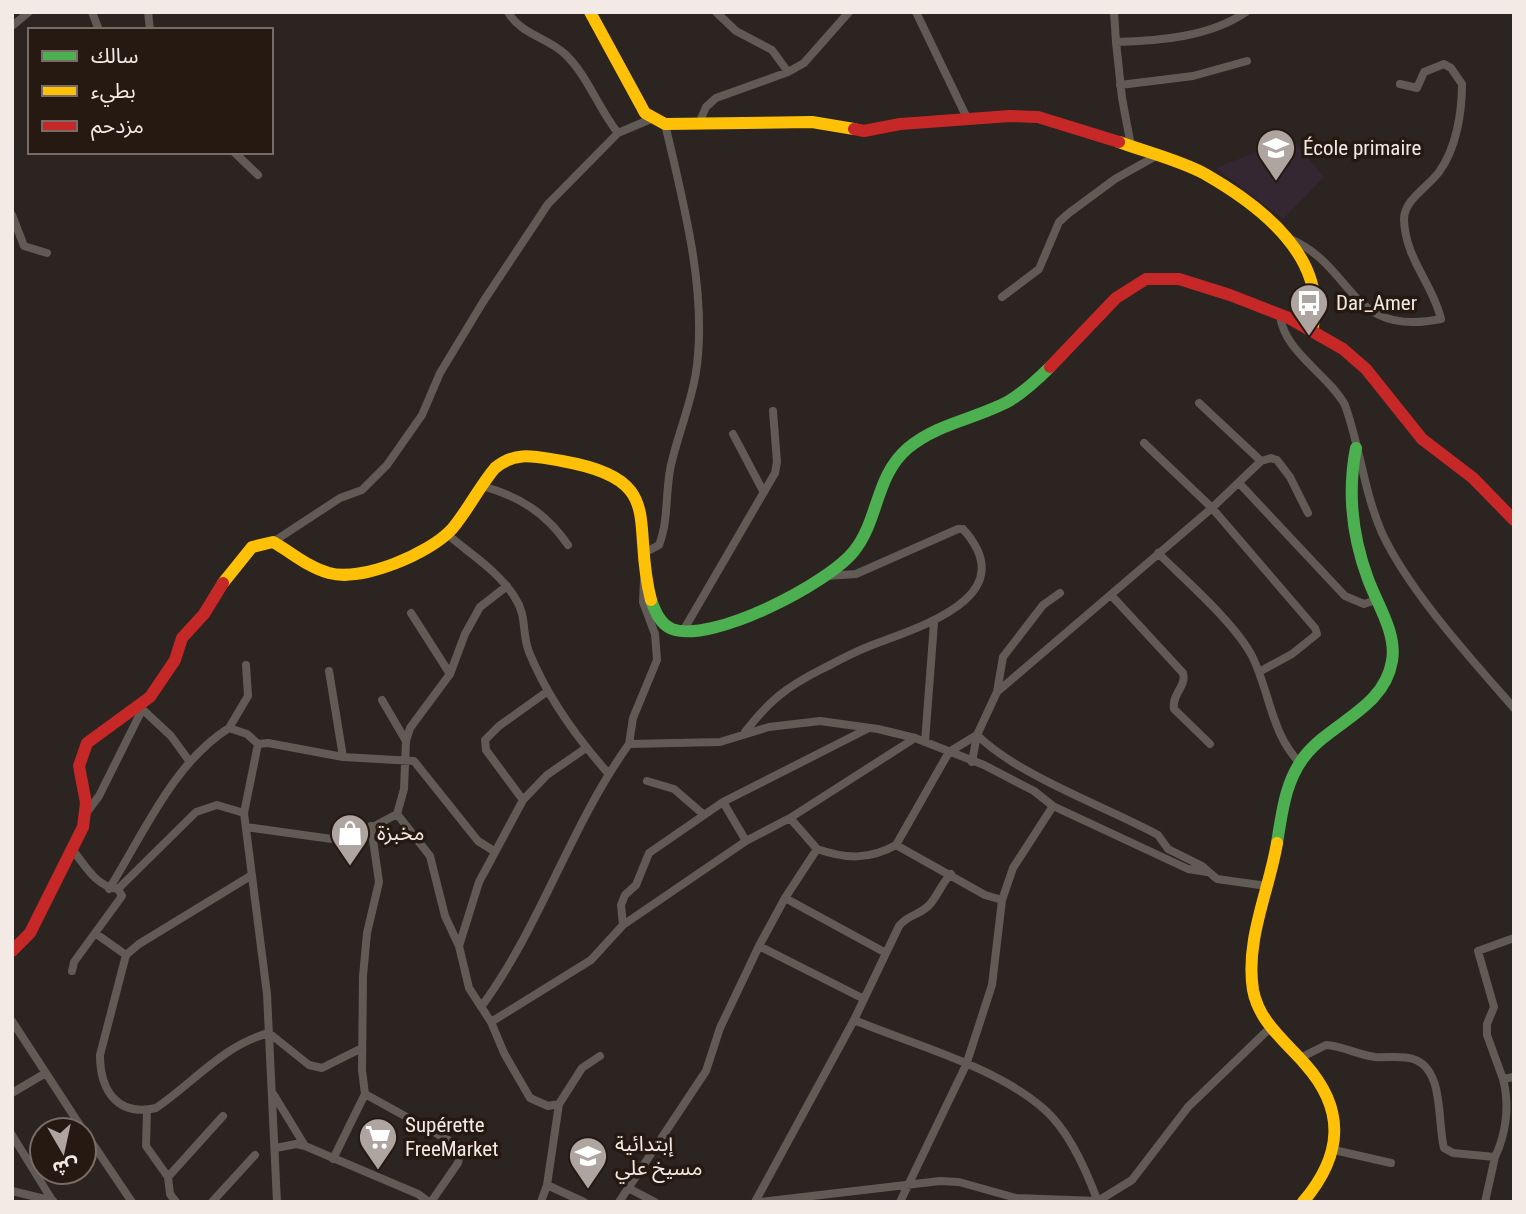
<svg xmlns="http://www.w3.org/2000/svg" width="1526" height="1214" font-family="'Roboto Condensed','Noto Sans Arabic',sans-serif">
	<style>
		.education { fill: #352731 }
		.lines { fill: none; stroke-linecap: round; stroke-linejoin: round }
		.street { stroke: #625a55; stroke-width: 8 }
		.fast { stroke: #4caf50; stroke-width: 12 }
		.slow { stroke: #ffc107; stroke-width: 12 }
		.jam { stroke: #c62828; stroke-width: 12 }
		.labels { text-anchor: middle; stroke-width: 7; stroke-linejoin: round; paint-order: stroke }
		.poi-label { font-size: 21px; fill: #f4eae5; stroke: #261912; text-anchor: start }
	</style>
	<rect width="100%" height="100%" fill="#2b2420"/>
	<path class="education" d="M 1291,138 L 1324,177 L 1283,219 L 1216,168 Z"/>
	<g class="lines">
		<path class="street" d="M 92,12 L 99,30
			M 148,12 L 150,30
			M 508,12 C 521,35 547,37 565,54 C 588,76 598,108 618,133 L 651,119
			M 716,12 L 736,31 L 772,50 L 788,72
			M 916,12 L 967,118
			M 1114,12 L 1116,42
			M 12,26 L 29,12
			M 1120,85 L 1193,76 L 1247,61
			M 700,121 L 706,107 L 716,98 L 788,72 L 804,63 L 849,12
			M 1131,146 L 1122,98 L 1116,42 C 1158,41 1210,37 1246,12
			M 234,152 L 258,175
			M 12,215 L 24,246 L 47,253
			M 1288,238 C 1356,266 1347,338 1441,319 C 1433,284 1405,259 1404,219 C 1404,200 1428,187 1439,172 C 1456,149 1462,113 1462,84 L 1451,68 L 1444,64 L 1424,72 L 1417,88 L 1400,84
			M 1002,297 L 1039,269 L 1059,222 L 1069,213 L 1115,179 L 1156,156
			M 1280,316 C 1285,353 1327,373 1345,405 C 1360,447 1364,492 1382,533 C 1409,591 1471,659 1514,708
			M 1199,403 L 1261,461
			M 733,434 L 763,491
			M 1144,443 L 1212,508 L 1315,628 L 1317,634 L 1292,654 L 1259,672
			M 1239,483 L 1345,596 L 1364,604 L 1376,600
			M 482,486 C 519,496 546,513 568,545
			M 447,534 C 470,554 497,570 514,596 C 528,617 521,631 529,652 C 547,696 576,737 608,773
			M 273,542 L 340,498 L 362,490 L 387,465 L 422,415 L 440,373 L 483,302 L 548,204 L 618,133
			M 646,552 L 659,545 C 669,520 665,491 671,465 C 678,434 691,404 696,372 C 708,293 683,201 665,124
			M 1158,553 C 1185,580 1235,623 1252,656 C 1270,692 1271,734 1300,763
			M 644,580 L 643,602 L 655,634 L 657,660 L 633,718 L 629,744 L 720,742 L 769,727 L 820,721 L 878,729 L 915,738 L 984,765 L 1034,791 L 1053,806 L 1188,869 L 1207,872
			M 507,586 L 480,607 L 465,634 L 450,674 L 410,728 L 406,741 L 404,789 L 397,814 L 430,856 L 445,916 L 459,946 L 469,988 L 491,1022 L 504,1053 L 530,1098 L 548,1106 L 559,1104
			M 1111,595 L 1183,673 C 1187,686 1171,695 1174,709 L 1210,744
			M 411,613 L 450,674
			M 683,631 L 775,473 L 777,462 L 773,411
			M 329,671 L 343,757
			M 997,692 L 1003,657 L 1043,605 L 1060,593
			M 382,700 L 406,741
			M 141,708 L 171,736 L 190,762
			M 229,728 L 248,696 L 246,665
			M 745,732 C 769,701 786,687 822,669 C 836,662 850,654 865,648 C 910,629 1027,600 963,529 L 958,529 L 856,574 L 825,576
			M 925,742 L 934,623
			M 972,762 L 977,735 L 997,692 L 1212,508 L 1261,461 L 1271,458 L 1277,460 L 1290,477 L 1308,513
			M 647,781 L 674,789 L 703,814
			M 523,800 L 486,750 L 485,740 L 499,726 L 548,691
			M 87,812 L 99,796 L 142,710
			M 244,813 L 258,744 L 268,743 L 343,757 L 414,761 L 478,841 L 494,851
			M 246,827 L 339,840 L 354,837 L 397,814
			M 746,841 L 723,802 L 867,729
			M 896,845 L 985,895 L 1002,900 L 1013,868 L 1053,806
			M 72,849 C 85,865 96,887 118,889 L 196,812 L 217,805 L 244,813 L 267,994 L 277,1202
			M 817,849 L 790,818 L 915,738
			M 252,875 L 139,944 L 126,955 L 100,1055 C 100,1090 117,1117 156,1108 C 193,1083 225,1044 269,1033 L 309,1065 L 322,1068 L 362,1048
			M 109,889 C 143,835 173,763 229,728 L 247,734 L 258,744
			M 785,898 L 886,953
			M 623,925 L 621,905 L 625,895 L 636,885 L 649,853 L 723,802
			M 95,933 L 126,955
			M 459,946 L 479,882 L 523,800 L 547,775 L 586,748
			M 759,946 L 864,999
			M 72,971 L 74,962 L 122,896 L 118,889
			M 481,1007 C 541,926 570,826 629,744
			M 854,1020 C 914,1045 995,1066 1044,1109 C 1068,1130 1087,1172 1098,1202
			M 12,1021 L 83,1130
			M 491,1022 L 591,960 L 623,925 L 746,841 L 790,818
			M 1300,1058 L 1326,1045 C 1343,1046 1358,1055 1375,1057 C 1387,1058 1402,1055 1413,1059 C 1445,1069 1437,1123 1444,1148 L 1453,1153 L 1495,1157 L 1485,1202
			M 1503,1079 L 1487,1035 L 1487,1024 L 1494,1007 L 1478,951 L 1514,938
			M 12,1093 L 44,1074
			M 365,1094 L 461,1147 L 458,1163 L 431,1202
			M 274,1095 L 305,1146
			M 147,1110 L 146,1146 L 168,1177 L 170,1194 L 176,1202
			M 84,1131 L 132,1202
			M 12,1135 L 52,1200
			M 276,1148 L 296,1144 L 305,1146 L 418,1194 L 429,1202
			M 1334,1150 L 1391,1163
			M 1495,1157 C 1506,1134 1510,1105 1503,1079 L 1514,1077
			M 333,1159 L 365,1094 L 362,1070 L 363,976 L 367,933 L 379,882 L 371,826
			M 168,1177 L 223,1116
			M 547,1185 L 559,1104 L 582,1068 L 600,1056
			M 628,1188 L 655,1202
			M 12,1191 L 53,1201
			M 212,1202 L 255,1155
			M 541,1202 L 547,1185 L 584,1202
			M 619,1202 L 706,1071 L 720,1028 L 759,946 L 785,898 L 817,849 C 846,859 869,860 896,845 L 949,752 L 977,735 C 1019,776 1104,806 1158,835 L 1168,849 L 1202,866 L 1217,879 L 1267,886
			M 755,1202 L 854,1020 L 899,926 C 908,914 922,915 931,903 C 939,893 942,883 951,874
			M 761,1202 L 940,1181 L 959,1182 L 1016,1198 L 1098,1201 L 1132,1180 L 1188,1107 L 1270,1028
			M 900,1202 L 966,1065 L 992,985 L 1002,900"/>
		<path class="fast" d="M 651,600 C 655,611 660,624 672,629 C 712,644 829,583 854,551 C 879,520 875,476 908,448 C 938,423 976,419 1009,401 C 1024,392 1037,380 1050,367
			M 1277,843 C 1282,813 1285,782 1304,757 C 1331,722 1384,709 1392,661 C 1397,633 1377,604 1368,579 C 1352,536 1347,494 1356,448"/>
		<path class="slow" d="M 590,12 L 645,113 L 665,124 L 812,122 L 854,129
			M 1119,142 C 1146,152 1179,160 1205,174 C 1261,206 1330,259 1312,331
			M 223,583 L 252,547 L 273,542 C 291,552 309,568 329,573 C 362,582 429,554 452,529 C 468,510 479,487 495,468 C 517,450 536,457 562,461 C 669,480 630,521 651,600
			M 1277,843 C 1269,891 1245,940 1253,990 C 1259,1022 1285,1041 1305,1064 C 1347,1111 1342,1156 1303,1202"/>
		<path class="jam" d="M 854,129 L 864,131 L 900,124 L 1010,116 L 1038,117 L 1119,142
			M 1050,367 L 1116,298 L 1146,279 L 1179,279 L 1230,295 L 1289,318 L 1343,349 L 1366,369 L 1422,439 L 1473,478 L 1514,520
			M 12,951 L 30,933 L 83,827 L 86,803 L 79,766 L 87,743 L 150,697 L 175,660 L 182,638 L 204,614 L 223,583"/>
	</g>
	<defs>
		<g id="school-pin" transform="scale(2.0125)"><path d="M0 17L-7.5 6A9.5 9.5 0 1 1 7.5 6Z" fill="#aea5a0" stroke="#261912"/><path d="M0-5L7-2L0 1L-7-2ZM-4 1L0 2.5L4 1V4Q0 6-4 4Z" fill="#fff"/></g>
		<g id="bus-pin" transform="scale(2.0125)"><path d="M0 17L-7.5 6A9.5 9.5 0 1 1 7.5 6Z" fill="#aea5a0" stroke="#261912"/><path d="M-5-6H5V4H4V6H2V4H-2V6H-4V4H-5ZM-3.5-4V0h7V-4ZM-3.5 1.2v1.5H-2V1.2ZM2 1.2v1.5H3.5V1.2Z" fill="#fff"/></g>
		<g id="shop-pin" transform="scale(2.0125)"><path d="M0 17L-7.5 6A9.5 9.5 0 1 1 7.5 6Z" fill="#aea5a0" stroke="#261912"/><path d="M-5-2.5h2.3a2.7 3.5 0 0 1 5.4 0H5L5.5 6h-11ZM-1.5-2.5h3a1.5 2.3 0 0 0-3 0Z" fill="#fff"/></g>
		<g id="supermarket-pin" transform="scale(2.0125)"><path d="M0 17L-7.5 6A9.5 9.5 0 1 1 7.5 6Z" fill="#aea5a0" stroke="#261912"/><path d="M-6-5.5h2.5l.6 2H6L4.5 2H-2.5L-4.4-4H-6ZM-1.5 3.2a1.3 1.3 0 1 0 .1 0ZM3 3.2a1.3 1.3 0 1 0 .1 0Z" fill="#fff"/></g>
	</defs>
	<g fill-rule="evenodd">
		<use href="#school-pin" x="1276" y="148"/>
		<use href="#bus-pin" x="1309" y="303"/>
		<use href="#shop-pin" x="350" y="833"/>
		<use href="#supermarket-pin" x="378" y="1137"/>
		<use href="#school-pin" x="588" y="1156"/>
	</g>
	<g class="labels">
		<g class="poi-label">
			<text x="1303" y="155">École primaire</text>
			<text x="1336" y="310">Dar_Amer</text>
			<text x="377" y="840">مخبزة</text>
			<text x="405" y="1132">Supérette<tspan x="405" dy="24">FreeMarket</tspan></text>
			<text x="615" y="1151">إبتدائية<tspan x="615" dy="24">مسيخ علي</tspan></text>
		</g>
	</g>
	<rect width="1526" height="1214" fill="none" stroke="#f4eae5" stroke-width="28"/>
	<rect x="28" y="28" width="245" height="126" fill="#261912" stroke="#786d66" stroke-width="2"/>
	<rect x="42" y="51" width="35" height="10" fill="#4caf50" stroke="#786d66" stroke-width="2"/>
	<text x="91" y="63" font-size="21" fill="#f4eae5">سالك</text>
	<rect x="42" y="86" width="35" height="10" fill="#ffc107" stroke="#786d66" stroke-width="2"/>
	<text x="91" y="98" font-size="21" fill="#f4eae5">بطيء</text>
	<rect x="42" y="121" width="35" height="10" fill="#c62828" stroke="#786d66" stroke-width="2"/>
	<text x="91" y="133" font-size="21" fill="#f4eae5">مزدحم</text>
	<g transform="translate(63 1151) rotate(171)"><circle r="33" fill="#261912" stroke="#786d66" stroke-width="2"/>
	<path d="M0-5L12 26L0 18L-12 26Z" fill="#aea5a0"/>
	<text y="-10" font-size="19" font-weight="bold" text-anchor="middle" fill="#f4eae5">ش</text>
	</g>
</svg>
